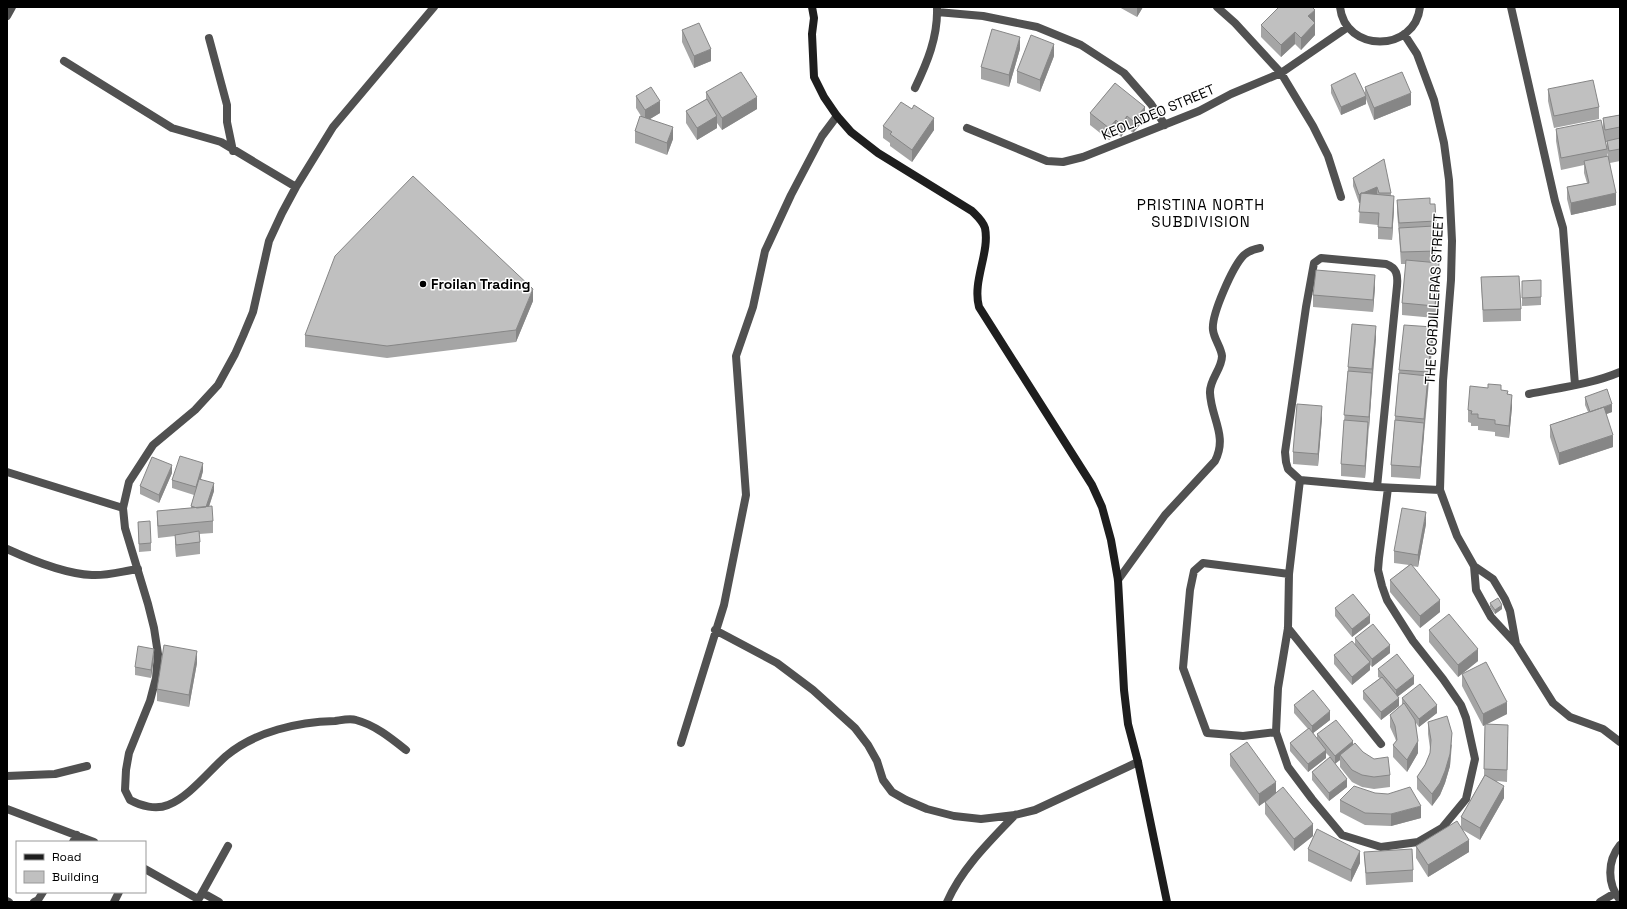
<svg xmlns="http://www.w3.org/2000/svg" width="1627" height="909" font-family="'Space Grotesk',sans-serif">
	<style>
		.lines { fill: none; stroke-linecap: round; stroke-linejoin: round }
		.street { stroke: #515151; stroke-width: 8 }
		.secondary { stroke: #1e1e1e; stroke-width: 8 }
		.wall { fill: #a5a5a5; fill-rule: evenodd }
		.shaded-wall { fill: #868686 }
		.building { fill: #c0c0c0; stroke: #868686 }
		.poi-dot { fill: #000; stroke: #fff; stroke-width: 1.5 }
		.labels { text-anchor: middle; stroke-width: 3; stroke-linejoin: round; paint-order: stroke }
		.street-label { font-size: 14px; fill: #000; stroke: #fff }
		.poi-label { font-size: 14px; font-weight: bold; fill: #000; stroke: #fff; text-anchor: start }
		.neighbourhood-label { font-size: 15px; letter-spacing: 1px; fill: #000; stroke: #fff }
	</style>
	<rect width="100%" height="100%" fill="#fff"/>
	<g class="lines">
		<path class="street" d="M 1217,7 L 1235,23 L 1281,73 L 1313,126 L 1328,156 L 1341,197
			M 1340,7 C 1345,53 1415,53 1420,7
			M 1511,7 L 1555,201 L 1563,228 L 1575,385
			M 937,12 L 983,16 L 1037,27 L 1081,45 L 1124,73 L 1151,104 L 1165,125
			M 7,16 L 12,7
			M 1404,34 L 1417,54 L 1434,100 L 1444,143 L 1449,180 L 1452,241 L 1451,280 L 1443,381 L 1440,490 L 1457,536 L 1474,566
			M 209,38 L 227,105 L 227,122 L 233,151
			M 64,61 L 172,128 L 221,142 L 296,187
			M 915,88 C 927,63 938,37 937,8
			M 967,128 L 1047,161 L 1063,162 L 1083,157 L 1199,111 L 1231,94 L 1281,73 L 1348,27
			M 1529,394 C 1559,388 1592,384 1620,372
			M 7,472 L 123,508
			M 1300,480 L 1289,574 L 1288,628 L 1278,688 L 1276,732 L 1288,767 L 1312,799 L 1342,835 L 1381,847 L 1418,842 L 1442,828 L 1466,799 L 1475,759 L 1466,718 L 1461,705 L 1443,679 L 1413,641 L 1387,600 L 1382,586 L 1378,570 L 1379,558 L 1388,488
			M 1377,487 L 1397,286 C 1398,275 1397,268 1386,264 L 1321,258 L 1314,263 L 1306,307 L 1285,452 L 1286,462 L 1288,469 L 1300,480 L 1377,487 L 1440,490
			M 7,549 C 31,560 66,574 92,575 C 107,576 123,571 138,569
			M 1118,580 L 1165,515 L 1215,461 C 1228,436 1211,418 1210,393 C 1209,380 1222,369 1222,356 C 1221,347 1214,339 1213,330 C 1211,315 1233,266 1244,255 C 1249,251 1254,249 1260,248
			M 1288,628 L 1381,744
			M 715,630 L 777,663 L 813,690 L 855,728 L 868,745 L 877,761 L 883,780 L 892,792 L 906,800 L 927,809 L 954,816 L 981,819 L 1015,815 L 1035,810 L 1138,762
			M 1516,644 L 1510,611 L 1505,599 L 1493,579 L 1474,566 L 1476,590 L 1491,617 L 1516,644 L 1553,703 L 1570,717 L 1603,729 L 1620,742
			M 1276,732 L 1243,736 L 1207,733 L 1183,668 L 1190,590 L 1194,571 L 1203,563 L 1289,574
			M 681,743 L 724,605 L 746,495 L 736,356 L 753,307 L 765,251 L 791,195 L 822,136 L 837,116
			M 406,750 C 391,738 375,725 356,720 C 350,718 342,720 335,721 C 298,722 256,731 226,756 C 210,770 188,798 168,805 C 156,810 141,806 130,800 L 125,790 L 126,770 L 129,753 L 150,701 L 156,678 L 158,654 L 154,628 L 148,604 L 125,528 L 123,508 L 129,482 L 153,445 L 195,410 L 218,385 L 235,354 L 243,336 L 253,312 L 269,241 L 282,213 L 296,187 L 333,127 L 434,7
			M 7,776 L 55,774 L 87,766
			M 7,809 L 94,842
			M 73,842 L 77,835
			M 1620,845 C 1607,861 1607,884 1620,900
			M 145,869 L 198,899
			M 203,893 L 219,902
			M 7,901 L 9,902
			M 34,902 L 38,900 L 43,892
			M 114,902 L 119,892
			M 197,902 L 228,846
			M 947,902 C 962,868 990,841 1015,815
			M 1600,902 L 1615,893"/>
		<path class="secondary" d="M 812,7 L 814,18 L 812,34 L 814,77 L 824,97 L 837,116 L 851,132 L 878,153 L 972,211 C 977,216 983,221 985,228 C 990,253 972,281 979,307 L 1092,485 L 1102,507 L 1111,540 L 1118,580 L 1124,690 L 1128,724 L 1138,762 L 1167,902"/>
	</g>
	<path class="wall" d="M 1119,7 L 1143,7 L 1137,17 Z
		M 1314,22 L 1315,35 L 1301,50 L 1295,44 L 1281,57 L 1261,37 L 1261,25 Z
		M 682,30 L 711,61 L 694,68 L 682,42 Z
		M 1020,49 L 1009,87 L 981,79 L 981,67 Z
		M 1054,56 L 1040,92 L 1017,83 L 1017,71 Z
		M 1115,83 L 1145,119 L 1133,133 L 1127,128 L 1121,137 L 1116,132 L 1109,140 L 1090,125 L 1090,113 Z
		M 1331,85 L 1365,96 L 1365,87 L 1411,105 L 1374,120 L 1366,99 L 1366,104 L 1341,115 L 1331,93 Z
		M 1548,89 L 1599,107 L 1599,119 L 1554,128 L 1548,101 Z
		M 706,92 L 757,109 L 722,130 L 717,123 L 717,128 L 697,140 L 686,123 L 686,111 L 706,99 Z
		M 636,96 L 660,113 L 650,119 L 673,139 L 667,155 L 635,143 L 635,131 L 641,116 L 636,108 Z
		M 912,109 L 934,130 L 912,162 L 890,146 L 890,143 L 883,138 L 883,126 Z
		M 1620,115 L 1620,161 L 1610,163 L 1616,205 L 1571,215 L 1567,199 L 1567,187 L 1587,183 L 1584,173 L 1584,165 L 1561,170 L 1556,141 L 1556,129 L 1603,127 L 1603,118 ZM 1606,142 L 1607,142 L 1607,153 L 1608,156 L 1607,156 L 1607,149 Z
		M 1353,178 L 1391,193 L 1391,195 L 1394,208 L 1392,240 L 1378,239 L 1378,225 L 1359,223 L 1360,203 L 1359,203 L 1353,186 Z
		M 1397,200 L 1430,204 L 1436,221 L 1436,233 L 1435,233 L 1436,262 L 1439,275 L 1435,318 L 1402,315 L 1402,303 L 1406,264 L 1401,264 L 1399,235 L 1397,212 Z
		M 1481,277 L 1521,309 L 1521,321 L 1483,322 Z
		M 1541,280 L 1541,305 L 1522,306 L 1522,281 Z
		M 1375,287 L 1373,312 L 1313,307 L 1313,295 Z
		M 533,301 L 516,342 L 387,358 L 305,347 L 305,335 Z
		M 1376,338 L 1365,478 L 1341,476 L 1341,464 L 1348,367 Z
		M 1433,339 L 1420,479 L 1391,477 L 1391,465 L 1399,370 Z
		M 1501,390 L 1508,394 L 1512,407 L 1509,438 L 1495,436 L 1495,432 L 1478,430 L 1478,426 L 1471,426 L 1471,423 L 1468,422 L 1468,410 Z
		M 1585,397 L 1612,412 L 1606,414 L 1613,447 L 1559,465 L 1550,437 L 1550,425 L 1588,412 L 1585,405 Z
		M 1322,418 L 1318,466 L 1293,464 L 1293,452 Z
		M 203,471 L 201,479 L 214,491 L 209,507 L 213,521 L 213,533 L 199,534 L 200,542 L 200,554 L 176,557 L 175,547 L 175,536 L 158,538 L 157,523 L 157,511 L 191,508 L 191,506 L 194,495 L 172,488 L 172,480 Z
		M 172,473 L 159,503 L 140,494 L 140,486 Z
		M 138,522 L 151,543 L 151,551 L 139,552 Z
		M 1426,524 L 1418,567 L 1412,566 L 1440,612 L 1420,628 L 1390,592 L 1390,580 L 1409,565 L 1394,563 L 1394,551 Z
		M 1490,603 L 1502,609 L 1495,614 L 1490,607 Z
		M 1335,608 L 1370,623 L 1352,637 L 1335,616 Z
		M 1429,630 L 1478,661 L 1458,677 L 1429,642 Z
		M 1355,638 L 1390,653 L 1372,667 L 1370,665 L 1370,670 L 1352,685 L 1334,664 L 1334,655 L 1355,644 Z
		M 154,657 L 151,678 L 135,675 L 135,667 Z
		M 197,663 L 189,707 L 157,701 L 157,689 Z
		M 1378,669 L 1414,684 L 1398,696 L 1399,706 L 1381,720 L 1363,699 L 1363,691 L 1380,678 L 1378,677 Z
		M 1462,674 L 1507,714 L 1487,724 L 1508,737 L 1507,782 L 1497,781 L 1504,798 L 1480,840 L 1463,830 L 1469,852 L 1428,877 L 1416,858 L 1416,846 L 1461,827 L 1461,817 L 1484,776 L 1485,725 L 1483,726 L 1462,686 Z
		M 1402,698 L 1437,713 L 1419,727 L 1416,723 L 1418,753 L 1407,772 L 1393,757 L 1393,745 L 1396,741 L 1395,738 L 1390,727 L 1390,715 L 1402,705 Z
		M 1294,705 L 1330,720 L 1313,733 L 1317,739 L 1317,734 L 1353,744 L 1390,775 L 1390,787 L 1374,789 L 1362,787 L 1352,782 L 1340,767 L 1340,760 L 1335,763 L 1347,787 L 1329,801 L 1312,780 L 1312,772 L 1330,757 L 1326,753 L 1326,758 L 1308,772 L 1290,751 L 1290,743 L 1308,729 L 1294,713 Z
		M 1428,722 L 1452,745 L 1450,766 L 1445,783 L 1440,795 L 1432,806 L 1417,789 L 1417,777 L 1425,765 L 1430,753 L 1430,748 L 1428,734 Z
		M 1230,754 L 1276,793 L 1313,836 L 1294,851 L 1265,814 L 1265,802 L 1259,806 L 1230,766 Z
		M 1340,800 L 1421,818 L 1391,826 L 1365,825 L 1340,812 Z
		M 1308,849 L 1360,863 L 1351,882 L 1308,861 Z
		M 1364,852 L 1413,870 L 1413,882 L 1366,885 Z"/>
	<path class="shaded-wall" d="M 1137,7 L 1143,7 L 1137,17 Z
		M 1315,10 L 1315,22 L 1308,28 L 1308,16 Z
		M 1315,23 L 1315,35 L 1301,50 L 1301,38 Z
		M 1295,32 L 1295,44 L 1281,57 L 1281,45 Z
		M 1020,37 L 1020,49 L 1009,87 L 1009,75 Z
		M 1054,44 L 1054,56 L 1040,92 L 1040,80 Z
		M 711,49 L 711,61 L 694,68 L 694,56 Z
		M 1411,93 L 1411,105 L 1374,120 L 1374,108 Z
		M 1366,96 L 1366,104 L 1341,115 L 1341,107 Z
		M 757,97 L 757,109 L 722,130 L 722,118 Z
		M 660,101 L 660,113 L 645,122 L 645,110 Z
		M 1145,107 L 1145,119 L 1133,133 L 1133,121 Z
		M 717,116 L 717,128 L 697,140 L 697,128 Z
		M 1127,116 L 1127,128 L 1121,137 L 1121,125 Z
		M 934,118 L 934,130 L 912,162 L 912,150 Z
		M 1116,120 L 1116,132 L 1109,140 L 1109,128 Z
		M 673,127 L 673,139 L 667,155 L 667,143 Z
		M 1377,187 L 1377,195 L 1359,203 L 1359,195 Z
		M 1616,193 L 1616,205 L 1571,215 L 1571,203 Z
		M 1394,196 L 1394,208 L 1392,240 L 1392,228 Z
		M 1439,263 L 1439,275 L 1435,318 L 1435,306 Z
		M 1375,275 L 1375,287 L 1373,312 L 1373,300 Z
		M 533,289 L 533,301 L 516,342 L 516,330 Z
		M 1376,326 L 1376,338 L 1372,381 L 1372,369 Z
		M 1433,327 L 1433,339 L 1428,384 L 1428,372 Z
		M 1372,373 L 1372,385 L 1369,429 L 1369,417 Z
		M 1428,376 L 1428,388 L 1424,431 L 1424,419 Z
		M 1512,395 L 1512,407 L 1509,438 L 1509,426 Z
		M 1612,404 L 1612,412 L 1591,420 L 1591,412 Z
		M 1322,406 L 1322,418 L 1318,466 L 1318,454 Z
		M 1368,422 L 1368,433 L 1365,478 L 1365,466 Z
		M 1424,423 L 1424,435 L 1420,479 L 1420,467 Z
		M 1613,435 L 1613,447 L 1559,465 L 1559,453 Z
		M 203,463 L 203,471 L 196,495 L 196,487 Z
		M 172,465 L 172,473 L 159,503 L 159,495 Z
		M 214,483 L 214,491 L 205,518 L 205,510 Z
		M 1426,512 L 1426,524 L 1418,567 L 1418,555 Z
		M 1440,600 L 1440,612 L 1420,628 L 1420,616 Z
		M 1502,605 L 1502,609 L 1495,614 L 1495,610 Z
		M 1370,615 L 1370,623 L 1352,637 L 1352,629 Z
		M 1390,645 L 1390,653 L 1372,667 L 1372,659 Z
		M 154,649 L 154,657 L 151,678 L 151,670 Z
		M 1478,649 L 1478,661 L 1458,677 L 1458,665 Z
		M 197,651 L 197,663 L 189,707 L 189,695 Z
		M 1370,662 L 1370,670 L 1352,685 L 1352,677 Z
		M 1414,676 L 1414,684 L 1396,698 L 1396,690 Z
		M 1399,698 L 1399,706 L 1381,720 L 1381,712 Z
		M 1507,702 L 1507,714 L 1483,726 L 1483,714 Z
		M 1437,705 L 1437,713 L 1419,727 L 1419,719 Z
		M 1330,711 L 1330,720 L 1312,734 L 1312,726 Z
		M 1452,733 L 1450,766 L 1445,783 L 1440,795 L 1432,806 L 1432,794 Z
		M 1353,741 L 1353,749 L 1340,755 L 1340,760 L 1335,764 L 1335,756 Z
		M 1418,741 L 1418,753 L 1407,772 L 1407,760 Z
		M 1326,750 L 1326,758 L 1308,772 L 1308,764 Z
		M 1347,779 L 1347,787 L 1329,801 L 1329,793 Z
		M 1276,782 L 1276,794 L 1259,806 L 1259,794 Z
		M 1504,786 L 1504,798 L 1480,840 L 1480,828 Z
		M 1421,806 L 1421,818 L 1391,826 L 1391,814 Z
		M 1313,824 L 1313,836 L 1294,851 L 1294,839 Z
		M 1469,840 L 1469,852 L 1428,877 L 1428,865 Z
		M 1360,851 L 1360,863 L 1351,882 L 1351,870 Z"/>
	<path class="building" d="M 1279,7 L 1312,7 L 1315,10 L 1308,16 L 1315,23 L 1301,38 L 1295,32 L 1281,45 L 1261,25 Z
		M 699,23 L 711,49 L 694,56 L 682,30 Z
		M 992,29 L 1020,37 L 1009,75 L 981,67 Z
		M 1031,35 L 1054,44 L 1040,80 L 1017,71 Z
		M 741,72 L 757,97 L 722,118 L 706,92 Z
		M 1402,72 L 1411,93 L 1374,108 L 1365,87 Z
		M 1355,73 L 1366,96 L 1341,107 L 1331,85 Z
		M 1593,80 L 1599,107 L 1554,116 L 1548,89 Z
		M 1115,83 L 1145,107 L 1133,121 L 1127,116 L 1121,125 L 1116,120 L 1109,128 L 1090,113 Z
		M 651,87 L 660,101 L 645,110 L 636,96 Z
		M 707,99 L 717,116 L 697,128 L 686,111 Z
		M 901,102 L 912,109 L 914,105 L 934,118 L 912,150 L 890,134 L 892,132 L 883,126 Z
		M 1620,115 L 1620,127 L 1605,130 L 1603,118 Z
		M 640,116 L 673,127 L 667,143 L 635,131 Z
		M 1601,120 L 1607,149 L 1561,158 L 1556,129 Z
		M 1620,138 L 1620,149 L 1609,151 L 1607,141 Z
		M 1608,156 L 1616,193 L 1571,203 L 1567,187 L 1589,183 L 1584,161 Z
		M 1384,159 L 1391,193 L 1379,193 L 1377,187 L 1363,193 L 1361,193 L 1359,195 L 1353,178 Z
		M 413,176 L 533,289 L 516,330 L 387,346 L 305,335 L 335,256 Z
		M 1361,193 L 1394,196 L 1392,228 L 1378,227 L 1379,213 L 1359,212 Z
		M 1430,198 L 1430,204 L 1435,204 L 1436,221 L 1399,223 L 1397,200 Z
		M 1434,226 L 1436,251 L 1401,252 L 1399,228 Z
		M 1406,260 L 1439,263 L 1435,306 L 1402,303 Z
		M 1316,270 L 1375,275 L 1373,300 L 1313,295 Z
		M 1519,276 L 1521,309 L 1483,310 L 1481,277 Z
		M 1541,280 L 1541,297 L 1522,298 L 1522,281 Z
		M 1352,324 L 1376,326 L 1372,369 L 1348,367 Z
		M 1404,325 L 1433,327 L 1428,372 L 1399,370 Z
		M 1348,371 L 1372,373 L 1369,417 L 1344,415 Z
		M 1399,373 L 1428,376 L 1424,419 L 1395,416 Z
		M 1488,384 L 1501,385 L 1501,390 L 1508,391 L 1507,394 L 1512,395 L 1509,426 L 1495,424 L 1495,420 L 1478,418 L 1478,414 L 1471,414 L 1472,411 L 1468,410 L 1470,386 L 1488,388 Z
		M 1607,389 L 1612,404 L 1590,412 L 1585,397 Z
		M 1297,404 L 1322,406 L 1318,454 L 1293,452 Z
		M 1604,407 L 1613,435 L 1559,453 L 1550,425 Z
		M 1344,420 L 1368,422 L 1365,466 L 1341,464 Z
		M 1395,420 L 1424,423 L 1420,467 L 1391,465 Z
		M 180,456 L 203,463 L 196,487 L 172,480 Z
		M 152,457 L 172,465 L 159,495 L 140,486 Z
		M 199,479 L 214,483 L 206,507 L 197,508 L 191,506 Z
		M 212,506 L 213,521 L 158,526 L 157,511 Z
		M 1402,508 L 1426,512 L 1418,555 L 1394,551 Z
		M 150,521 L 151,543 L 139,544 L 138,522 Z
		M 199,531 L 200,542 L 176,545 L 175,535 Z
		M 1411,564 L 1440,600 L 1420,616 L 1390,580 Z
		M 1353,594 L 1370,615 L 1352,629 L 1335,608 Z
		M 1498,598 L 1502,605 L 1495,610 L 1490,603 Z
		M 1449,614 L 1478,649 L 1458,665 L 1429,630 Z
		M 1373,624 L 1390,645 L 1372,659 L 1355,638 Z
		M 1352,641 L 1370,662 L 1352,677 L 1334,655 Z
		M 164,645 L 197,651 L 189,695 L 157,689 Z
		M 138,646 L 154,649 L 151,670 L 135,667 Z
		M 1397,654 L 1414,676 L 1396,690 L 1378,669 Z
		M 1486,662 L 1507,702 L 1483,714 L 1462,674 Z
		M 1382,677 L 1399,698 L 1381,712 L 1363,691 Z
		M 1420,684 L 1437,705 L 1419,719 L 1402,698 Z
		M 1313,690 L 1330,711 L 1312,726 L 1294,705 Z
		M 1404,703 L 1415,720 L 1418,741 L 1407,760 L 1393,745 L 1397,740 L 1395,726 L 1390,715 Z
		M 1447,716 L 1452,733 L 1450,754 L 1445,771 L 1440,783 L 1432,794 L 1417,777 L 1425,765 L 1430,753 L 1431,740 L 1428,722 Z
		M 1336,720 L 1353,741 L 1335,756 L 1317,734 Z
		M 1485,724 L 1508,725 L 1507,770 L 1484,769 Z
		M 1309,728 L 1326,750 L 1308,764 L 1290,743 Z
		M 1247,742 L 1276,782 L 1259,794 L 1230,754 Z
		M 1355,743 L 1363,752 L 1374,759 L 1388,757 L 1390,775 L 1374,777 L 1362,775 L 1352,770 L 1340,755 Z
		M 1330,757 L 1347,779 L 1329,793 L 1312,772 Z
		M 1485,775 L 1504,786 L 1480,828 L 1461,817 Z
		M 1354,786 L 1375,793 L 1388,794 L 1410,787 L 1421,806 L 1391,814 L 1365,813 L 1340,800 Z
		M 1283,787 L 1313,824 L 1294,839 L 1265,802 Z
		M 1457,821 L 1469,840 L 1428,865 L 1416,846 Z
		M 1317,829 L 1360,851 L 1351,870 L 1308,849 Z
		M 1412,849 L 1413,870 L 1366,873 L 1364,852 Z"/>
	<circle class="poi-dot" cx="423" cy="284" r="4"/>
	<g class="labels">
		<g class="street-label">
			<text transform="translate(1158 112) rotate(-23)" y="5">KEOLADEO STREET</text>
			<text transform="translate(1434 299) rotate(-87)" y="5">THE CORDILLERAS STREET</text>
		</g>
		<g class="poi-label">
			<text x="431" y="289">Froilan Trading</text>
		</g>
		<g class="neighbourhood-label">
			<text x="1201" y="210">PRISTINA NORTH<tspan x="1201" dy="17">SUBDIVISION</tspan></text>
		</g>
	</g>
	<rect width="1627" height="909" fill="none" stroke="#000000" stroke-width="16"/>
	<rect x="16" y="841" width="130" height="52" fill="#ffffff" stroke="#999999"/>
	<rect x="24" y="854" width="20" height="6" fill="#1e1e1e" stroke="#999999"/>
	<text x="52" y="861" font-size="12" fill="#000000">Road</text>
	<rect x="24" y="871" width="20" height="12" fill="#c0c0c0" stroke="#999999"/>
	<text x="52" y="881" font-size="12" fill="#000000">Building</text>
</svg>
